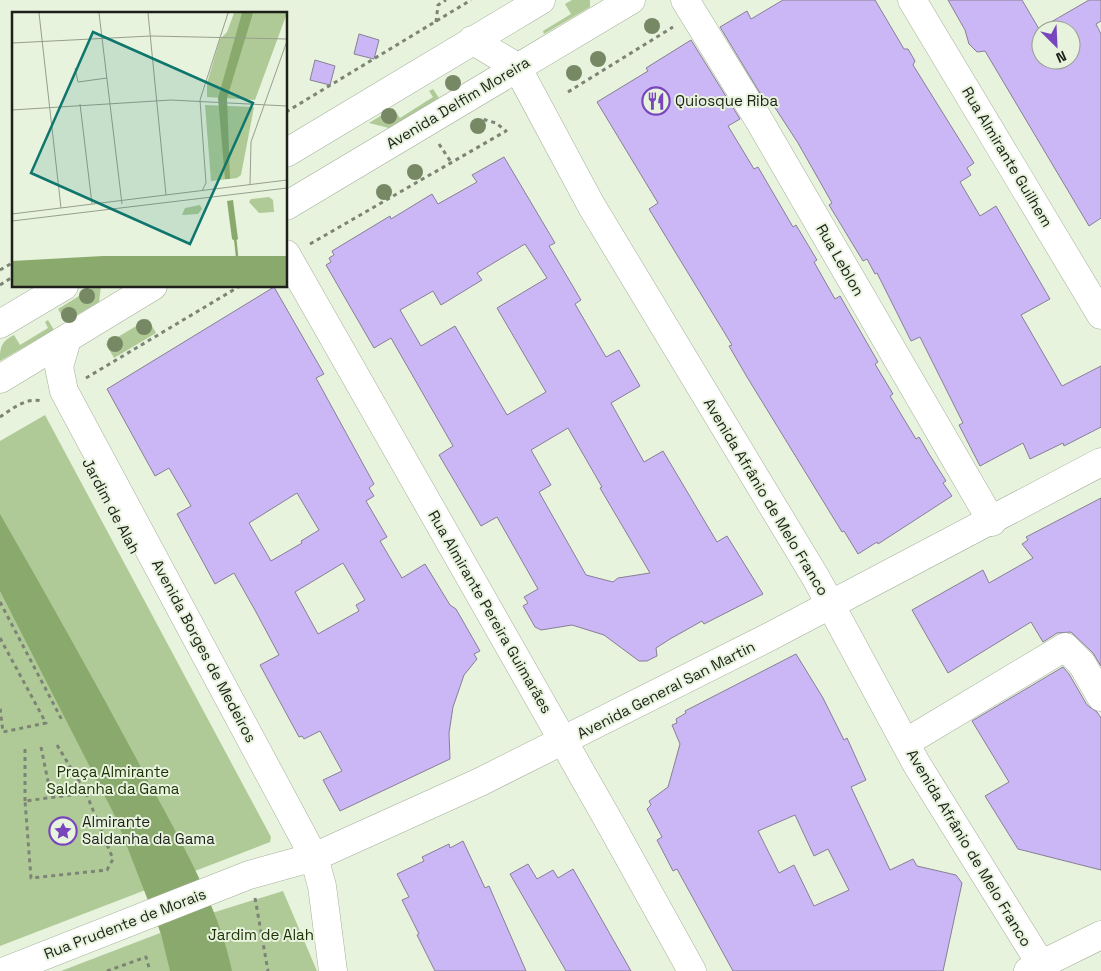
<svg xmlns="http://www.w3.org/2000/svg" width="1101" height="971" font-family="'Space Grotesk',sans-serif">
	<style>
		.green { fill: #afca97 }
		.water { fill: #8aa96d }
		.building { fill: #cbb6f6; stroke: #878095; fill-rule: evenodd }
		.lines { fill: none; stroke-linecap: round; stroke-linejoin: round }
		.minor-casing { stroke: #a4af9b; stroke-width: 29 }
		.major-casing { stroke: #a4af9b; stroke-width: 29 }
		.highway-casing { stroke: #a4af9b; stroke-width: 29 }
		.path { stroke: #7d8476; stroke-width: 3; stroke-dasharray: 4 4; stroke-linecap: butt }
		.minor { stroke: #fff; stroke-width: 28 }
		.major { stroke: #fff; stroke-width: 28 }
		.highway { stroke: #fff; stroke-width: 28 }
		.tree { fill: #778865 }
		.labels { text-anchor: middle; stroke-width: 4; stroke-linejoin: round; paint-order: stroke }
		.poi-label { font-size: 15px; fill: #1c2018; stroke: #e7f3dd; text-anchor: start }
		.street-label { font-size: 15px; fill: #1c2018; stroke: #e7f3dd }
		.park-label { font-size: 15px; fill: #1c3003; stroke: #e7f3dd }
		.inset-river { fill: none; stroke: #8aa96d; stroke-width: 2.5 }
		.inset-road { fill: none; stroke: #969f8e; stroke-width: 1 }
		.view { fill: #0f766e; fill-opacity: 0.15; stroke: #0f766e; stroke-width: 2.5 }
		.inset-edge { fill: none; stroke: #1c2018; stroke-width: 2.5 }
	</style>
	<rect width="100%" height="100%" fill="#e7f3dd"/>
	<path class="green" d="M 572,0 L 590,0 L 590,7 L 544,34 L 543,31 L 571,14 L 565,4 Z
		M 433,89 L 439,98 L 389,128 L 369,123 L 393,108 L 400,118 L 433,97 L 429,91 Z
		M 95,286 L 101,286 L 99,302 L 65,322 L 58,309 Z
		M 148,319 L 156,333 L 114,358 L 106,344 Z
		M 48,320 L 54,330 L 0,361 C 0,347 1,342 14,335 L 20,345 L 48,328 L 45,322 Z
		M 45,415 L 271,837 L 270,842 L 0,946 L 0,441 Z
		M 283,891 L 317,971 L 61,971 L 215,912 Z"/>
	<path class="water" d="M 0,514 C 49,599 97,685 143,771 C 175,831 219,905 232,971 L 170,971 L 161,934 L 116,818 L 0,591 Z"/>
	<path class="building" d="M 783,0 L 875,0 L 904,49 L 908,49 L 915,61 L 913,65 L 974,163 L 967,168 L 971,175 L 960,182 L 980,216 L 996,206 L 1050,299 L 1021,315 L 1062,386 L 1101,366 L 1101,427 L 1064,446 L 1063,443 L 1030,459 L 1023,443 L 980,466 L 959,425 L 963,423 L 920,337 L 911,341 L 877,273 L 875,274 L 867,259 L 863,261 L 829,205 L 832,203 L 798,143 L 770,100 L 766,103 L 720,27 L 747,11 L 751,19 Z
		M 948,0 L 1022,0 L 1039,29 L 1089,0 L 1101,0 L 1101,21 L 1096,24 L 1101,34 L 1101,218 L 1089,226 L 985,51 L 977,52 L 969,44 L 965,30 ZM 1041,30 L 1071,30 L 1071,60 L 1041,60 Z
		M 359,34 L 379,40 L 374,59 L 354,54 Z
		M 691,40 L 740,119 L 728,126 L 754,169 L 758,167 L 793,227 L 796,225 L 817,260 L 814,262 L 835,299 L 840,296 L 878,362 L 875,364 L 893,394 L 890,396 L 916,439 L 919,437 L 929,454 L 946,481 L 943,483 L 952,496 L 878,544 L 877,542 L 858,554 L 844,531 L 842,532 L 747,377 L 729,346 L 732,345 L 649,209 L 658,203 L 597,102 L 648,71 L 646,68 Z
		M 315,60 L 335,66 L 330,85 L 310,80 Z
		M 504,157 L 555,243 L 549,246 L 581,300 L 575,304 L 606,357 L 619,350 L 640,386 L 611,403 L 644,462 L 663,451 L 717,542 L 727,536 L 763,594 L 704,624 L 702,621 L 670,639 L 656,648 L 657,656 L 647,661 L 639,661 L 604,635 L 572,625 L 541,630 L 535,627 L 523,606 L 528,603 L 524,597 L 538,589 L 497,517 L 481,526 L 439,455 L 453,446 L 391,338 L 374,348 L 326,265 L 331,262 L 329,258 L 334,255 L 332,251 L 390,216 L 391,219 L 432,194 L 438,204 L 477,182 L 472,175 ZM 525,244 L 547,278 L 497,308 L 546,392 L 507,415 L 455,326 L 421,346 L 400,310 L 433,291 L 441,305 L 482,280 L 477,273 ZM 568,428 L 602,487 L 600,488 L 650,573 L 618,578 L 613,582 L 586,575 L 539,492 L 551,485 L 531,450 Z
		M 274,287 L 324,374 L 316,378 L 374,484 L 369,488 L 374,496 L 366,501 L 387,537 L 380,541 L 402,578 L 425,564 L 450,605 L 456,609 L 480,651 L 474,654 L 477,659 L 464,675 L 453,707 L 449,733 L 450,759 L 340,811 L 323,780 L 342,771 L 320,731 L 304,739 L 302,736 L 299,737 L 260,665 L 279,655 L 256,612 L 234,573 L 215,584 L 177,514 L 191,506 L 169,468 L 155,476 L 107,389 ZM 297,493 L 319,530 L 301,541 L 302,543 L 271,561 L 249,523 ZM 343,563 L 365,600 L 356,605 L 359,611 L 318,634 L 295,592 Z
		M 1101,498 L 1101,666 L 1093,653 L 1071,632 L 1057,633 L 1043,642 L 1031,622 L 948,673 L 912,610 L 983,570 L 989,583 L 1033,558 L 1022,544 L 1028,540 L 1026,537 Z
		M 796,654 L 823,698 L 844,740 L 847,738 L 866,780 L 851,787 L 890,870 L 913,859 L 917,866 L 956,875 L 962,883 L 943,971 L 733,971 L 677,869 L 673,871 L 657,840 L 662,837 L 647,809 L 651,805 L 649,801 L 668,787 L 670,780 L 680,744 L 672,725 L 677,723 L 676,719 L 686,713 L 685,711 ZM 795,815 L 814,856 L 828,849 L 849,890 L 814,906 L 794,865 L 779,873 L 758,831 Z
		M 1063,667 L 1069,674 L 1087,705 L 1097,712 L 1101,718 L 1101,870 L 1018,849 L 985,796 L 1009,782 L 972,721 Z
		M 463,841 L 485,888 L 489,886 L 526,971 L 435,971 L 417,935 L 419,934 L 402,900 L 409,897 L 397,874 L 424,861 L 422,857 L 449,844 L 450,848 Z
		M 528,864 L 537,879 L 553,870 L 558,878 L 573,869 L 631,971 L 566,971 L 510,874 Z"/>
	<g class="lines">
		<g class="minor-casing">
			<path id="minor" d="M 685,0 L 760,122 L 992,522
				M 912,0 L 1101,315
				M 472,40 L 517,67 L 591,205 L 816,578 L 916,763 L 1045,971
				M 286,254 L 611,825 L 692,971
				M 905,743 L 1065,647 L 1082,664 L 1101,697"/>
		</g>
		<g class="major-casing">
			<path id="major" d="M 67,339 L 59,367 L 64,391 L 314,857 L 322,886 L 333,971
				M 5,971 L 249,875 L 314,857 L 480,782 L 769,637 L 1101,462
				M 1028,971 L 1101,935"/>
		</g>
		<g class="highway-casing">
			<path id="highway" d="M 286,153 L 541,0
				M 286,206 L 631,0
				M 0,324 L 64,286
				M 0,379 L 153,286"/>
		</g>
		<path class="path" d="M 436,22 L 438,5 L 446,0
			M 568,92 L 673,27
			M 286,112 L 471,0
			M 439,144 L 451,162
			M 310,244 L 506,131 L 496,123 L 482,119
			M 0,270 L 14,262
			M 0,285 L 14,276
			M 86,378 L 240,286
			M 0,417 C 12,409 26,397 42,401
			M 0,602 L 63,722
			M 0,638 L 46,723 L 3,732 L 0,708
			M 57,745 L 86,793
			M 41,747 L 51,796
			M 86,793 L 113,859 L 107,870 L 31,878 L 25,801 Z
			M 25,801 L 25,749
			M 255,898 L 268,971
			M 107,971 L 146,957 L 150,971"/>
		<use href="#minor" class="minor"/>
		<use href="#major" class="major"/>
		<use href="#highway" class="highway"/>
	</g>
	<g class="tree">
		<circle cx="652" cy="26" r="8"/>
		<circle cx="598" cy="59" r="8"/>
		<circle cx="574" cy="73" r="8"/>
		<circle cx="453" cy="83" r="8"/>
		<circle cx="389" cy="116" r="8"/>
		<circle cx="478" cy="126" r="8"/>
		<circle cx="415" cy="172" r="8"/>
		<circle cx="384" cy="192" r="8"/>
		<circle cx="87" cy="296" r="8"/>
		<circle cx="69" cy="315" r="8"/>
		<circle cx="144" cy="327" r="8"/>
		<circle cx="115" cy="344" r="8"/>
	</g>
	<defs>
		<g id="restaurant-ring" transform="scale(1.4375)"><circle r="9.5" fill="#e7f3dd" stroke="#7845bd" stroke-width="1.5"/><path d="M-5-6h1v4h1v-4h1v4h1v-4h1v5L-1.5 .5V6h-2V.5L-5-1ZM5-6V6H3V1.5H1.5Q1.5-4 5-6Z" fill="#7845bd"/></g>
		<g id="sight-ring" transform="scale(1.4375)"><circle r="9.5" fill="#e7f3dd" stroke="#7845bd" stroke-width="1.5"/><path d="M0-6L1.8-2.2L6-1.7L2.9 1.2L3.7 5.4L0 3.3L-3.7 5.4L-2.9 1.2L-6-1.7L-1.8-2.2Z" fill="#7845bd"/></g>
	</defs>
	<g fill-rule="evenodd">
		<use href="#restaurant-ring" x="656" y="101"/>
		<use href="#sight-ring" x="63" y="831"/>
	</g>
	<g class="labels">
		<g class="poi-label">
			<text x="675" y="106">Quiosque Riba</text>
			<text x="82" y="827">Almirante<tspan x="82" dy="17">Saldanha da Gama</tspan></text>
		</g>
		<g class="street-label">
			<text transform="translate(458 103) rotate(-31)" y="5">Avenida Delfim Moreira</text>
			<text transform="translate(1007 157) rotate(59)" y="5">Rua Almirante Guilhem</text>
			<text transform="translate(840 260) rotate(60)" y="5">Rua Leblon</text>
			<text transform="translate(766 497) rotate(59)" y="5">Avenida Afrânio de Melo Franco</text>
			<text transform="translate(111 506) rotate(62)" y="5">Jardim de Alah</text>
			<text transform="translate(490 612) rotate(60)" y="5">Rua Almirante Pereira Guimarães</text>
			<text transform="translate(204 651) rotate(62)" y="5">Avenida Borges de Medeiros</text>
			<text transform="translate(666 690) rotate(-27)" y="5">Avenida General San Martin</text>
			<text transform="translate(969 848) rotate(59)" y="5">Avenida Afrânio de Melo Franco</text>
			<text transform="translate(125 924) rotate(-21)" y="5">Rua Prudente de Morais</text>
		</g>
		<g class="park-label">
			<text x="113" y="777">Praça Almirante<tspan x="113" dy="17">Saldanha da Gama</tspan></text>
			<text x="261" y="940">Jardim de Alah</text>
		</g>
	</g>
	<g transform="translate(12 12)">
		<rect width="275" height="275" fill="#e7f3dd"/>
		<path d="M 222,1 L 275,1 L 243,88 L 195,85 L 195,71 L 208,27 L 215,20 ZM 193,93 L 242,95 L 229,163 L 225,166 L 199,169 ZM 257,185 L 261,188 L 262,200 L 247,201 L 237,190 L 239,187 ZM 188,193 L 190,197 L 186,202 L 170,203 L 173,196 Z" fill="#afca97"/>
		<path d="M 230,1 L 241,1 L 215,86 L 218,167 L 213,167 L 206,86 ZM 221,188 L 226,227 L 223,229 L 220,227 L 215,189 ZM 91,244 L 275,244 L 275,274 L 0,274 L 0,249 Z" fill="#8aa96d"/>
		<path class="inset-river" d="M 223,225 L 225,244"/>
		<path class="inset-road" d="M 27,1 L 49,196M 87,1 L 110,192M 136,1 L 154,183M 0,31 L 139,24 L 275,27M 63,56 L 66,70 L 95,66M 68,92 L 80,192M 0,98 L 159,88 L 275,94M 238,173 L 239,130 L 275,29M 190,179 L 194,171 L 188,88 L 216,1M 0,202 L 275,168M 0,209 L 275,176"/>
		<path class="view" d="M 81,20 L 241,91 L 178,232 L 19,161 Z"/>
		<rect width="275" height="275" class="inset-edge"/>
	</g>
	<g transform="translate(1056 45) rotate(156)"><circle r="24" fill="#e7f3dd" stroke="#969f8e"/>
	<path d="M0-4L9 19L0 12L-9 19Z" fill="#7845bd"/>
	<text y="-8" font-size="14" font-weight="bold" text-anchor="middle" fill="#1c2018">N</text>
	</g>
</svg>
